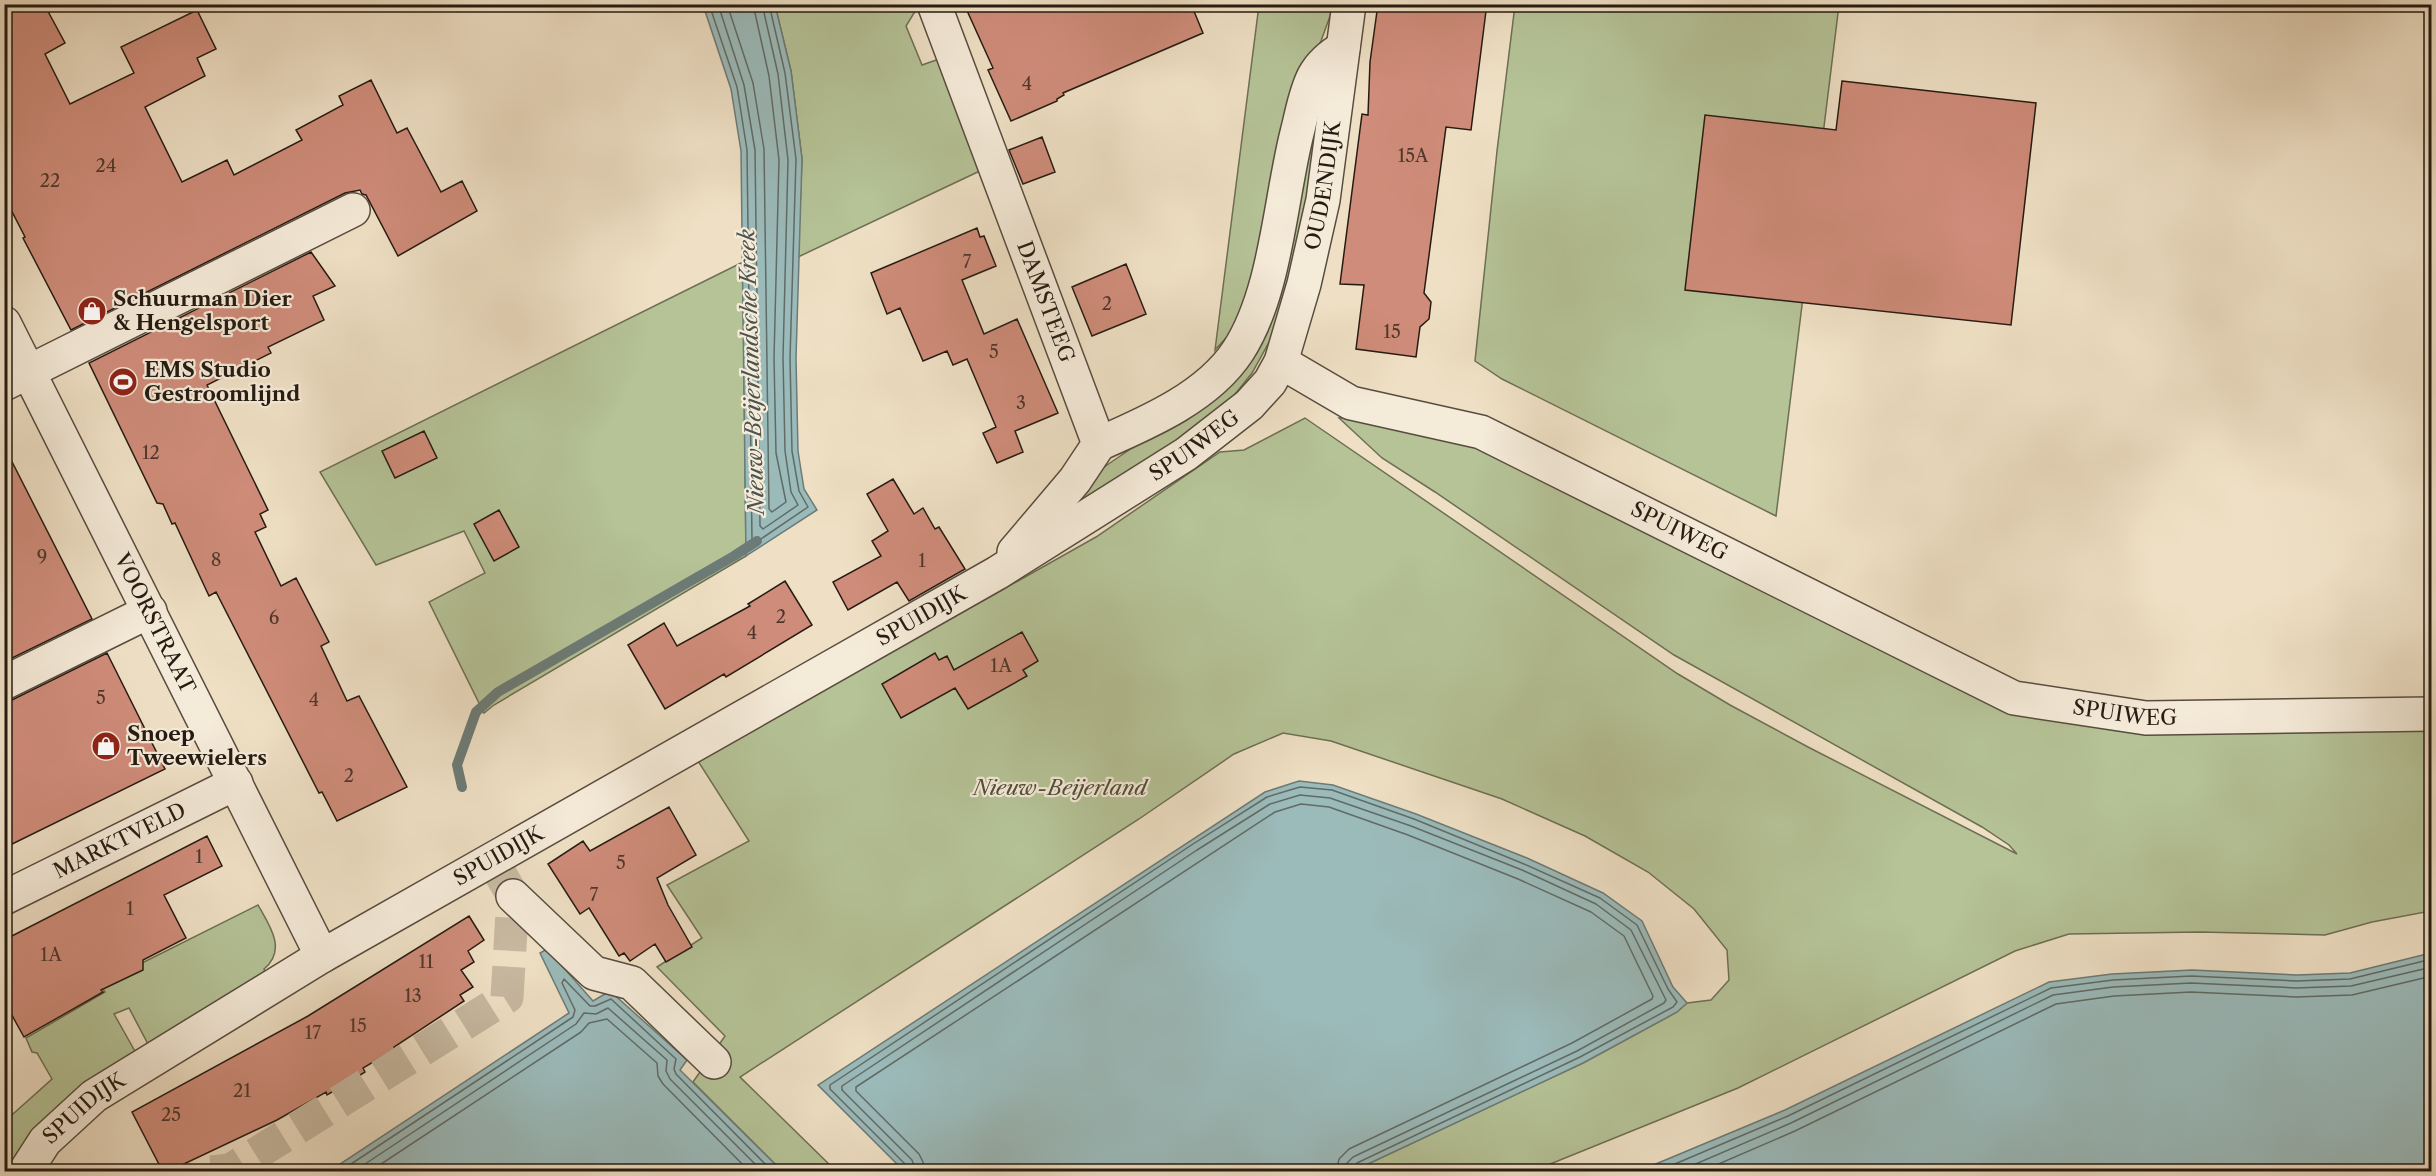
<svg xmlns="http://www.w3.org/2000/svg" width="2436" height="1176" font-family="'Libre Caslon Text',serif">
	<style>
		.green { fill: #b5c397; stroke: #6d6f54; stroke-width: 1.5 }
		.water { fill: #9bbbbb; stroke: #6c7b77; stroke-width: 1.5 }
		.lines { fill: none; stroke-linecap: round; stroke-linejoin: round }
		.shore { stroke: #606b66; stroke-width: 1.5 }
		.stream { stroke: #6c7b77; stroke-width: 10 }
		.building { fill: #cf8c7a; stroke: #251b12; stroke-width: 1.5 }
		.minor-tunnel { stroke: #c7b9a1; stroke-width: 33; stroke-dasharray: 33 16; stroke-linecap: butt }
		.minor-casing { stroke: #584c3f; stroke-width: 36 }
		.minor { stroke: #f5ebd9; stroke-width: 33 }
		.labels { text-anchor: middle; stroke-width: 4.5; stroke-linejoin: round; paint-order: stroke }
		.number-label { font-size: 18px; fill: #50372c }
		.street-label { font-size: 21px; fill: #251b12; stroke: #f5ebd9 }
		.poi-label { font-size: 21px; font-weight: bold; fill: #251b12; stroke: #f5ebd9; text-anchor: start }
		.park-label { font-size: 21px; font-style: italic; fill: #504d3a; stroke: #f5ebd9 }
		.water-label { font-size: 22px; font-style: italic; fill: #4e534d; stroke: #f5ebd9 }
	</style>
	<rect width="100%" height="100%" fill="#efe0c5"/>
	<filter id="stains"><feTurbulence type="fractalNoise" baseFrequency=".00333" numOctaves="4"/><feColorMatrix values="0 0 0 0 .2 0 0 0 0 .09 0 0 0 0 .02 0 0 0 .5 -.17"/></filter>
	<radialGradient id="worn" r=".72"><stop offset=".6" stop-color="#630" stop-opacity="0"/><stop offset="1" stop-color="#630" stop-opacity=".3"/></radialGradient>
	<path class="green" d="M 775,5 L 919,5 L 906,26 L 922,65 L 942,58 L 984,169 L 798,257 L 802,159 L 791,71 Z
		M 1259,5 L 1334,5 L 1321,41 L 1309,66 L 1257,283 L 1235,328 L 1215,350 Z
		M 1515,5 L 1839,5 L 1776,516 L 1502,379 L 1475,361 L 1497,151 Z
		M 1325,86 L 1304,235 L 1278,326 L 1252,373 L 1228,403 L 1148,467 L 1048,518 L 1083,484 L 1107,465 L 1211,394 Z
		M 743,262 L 746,556 L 494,705 L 484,713 L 429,602 L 485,573 L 464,531 L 376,565 L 320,472 Z
		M 1364,417 L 1466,440 L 1984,696 L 2431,724 L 2431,911 L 2372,922 L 2325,935 L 2200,932 L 2069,934 L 2015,951 L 1738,1088 L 1533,1171 L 1353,1171 L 1583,1063 L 1677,1012 L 1687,1003 L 1711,1000 L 1729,980 L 1727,950 L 1694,909 L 1648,872 L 1585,836 L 1502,799 L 1331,741 L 1283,733 L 1234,754 L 1139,819 L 740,1077 L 836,1171 L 782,1171 L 693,1082 L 725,1036 L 657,967 L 702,938 L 667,885 L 749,841 L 698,761 L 1096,537 L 1220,452 L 1244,450 L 1305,418 L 1678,674 L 1730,705 L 1808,747 L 2017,854 L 2009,845 L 1982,827 L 1674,655 L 1435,492 L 1382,458 L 1339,418 Z
		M 258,905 C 270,926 287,950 264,969 L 266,976 L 149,1046 L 129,1008 L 114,1014 L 136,1053 L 9,1171 L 5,1171 L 4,1122 L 52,1079 L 37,1053 L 32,1052 L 26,1038 L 105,992 L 101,986 L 116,976 Z"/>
	<path class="water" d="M 703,5 L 775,5 L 791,71 L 802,159 L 796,358 L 798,451 L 804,489 L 817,510 L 746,556 L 741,151 L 731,89 Z
		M 1299,781 L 1333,785 L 1416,814 L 1527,858 L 1603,893 L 1642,921 L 1673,987 L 1687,1003 L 1677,1012 L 1583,1063 L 1353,1171 L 904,1171 L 818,1085 L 1265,792 Z
		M 547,949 L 593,1001 L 610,991 L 687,1060 L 680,1070 L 782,1171 L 328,1172 L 569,1013 L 540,953 Z
		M 2431,953 L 2431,1171 L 1639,1171 L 1785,1110 L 2049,982 L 2112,974 L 2192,970 L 2297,975 L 2350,973 Z"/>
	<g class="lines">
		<path class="shore" d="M 709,4 L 737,87 L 747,150 L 752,540 L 755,543 L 808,507 L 799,491 L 792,451 L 790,358 L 796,159 L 785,73 L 769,4
			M 718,4 L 744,85 L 755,150 L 760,526 L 763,529 L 798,505 L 791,492 L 785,451 L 783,358 L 788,160 L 778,74 L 762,4
			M 727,4 L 753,83 L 764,149 L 769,509 L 772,512 L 786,502 L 776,453 L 774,358 L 779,160 L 769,76 L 753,4
			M 339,1172 L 573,1017 L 575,1010 L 562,983 L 564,979 L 590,1006 L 595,1006 L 611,999 L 676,1059 L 674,1069 L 676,1074 L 773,1172
			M 353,1172 L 576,1024 L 584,1013 L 596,1014 L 608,1008 L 667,1060 L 666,1071 L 670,1079 L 763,1172
			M 369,1172 L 581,1032 L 589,1023 L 607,1019 L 657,1063 L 658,1076 L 663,1084 L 750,1172
			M 908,1172 L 906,1165 L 830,1089 L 830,1085 L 1193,844 L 1267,797 L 1300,787 L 1332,790 L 1414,819 L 1524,864 L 1600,898 L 1637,925 L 1668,989 L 1677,1002 L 1673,1007 L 1580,1057 L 1357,1163 L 1353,1172
			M 916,1172 L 912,1160 L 842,1090 L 842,1086 L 1197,850 L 1270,804 L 1300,795 L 1330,798 L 1411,826 L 1522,870 L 1596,904 L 1631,930 L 1666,1000 L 1664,1003 L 1577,1051 L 1353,1157 L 1347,1163 L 1345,1172
			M 925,1172 L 923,1162 L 919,1154 L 856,1091 L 856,1087 L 1275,812 L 1301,804 L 1329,807 L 1408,835 L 1518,879 L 1591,912 L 1624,936 L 1653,996 L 1652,999 L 1572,1043 L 1349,1149 L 1339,1159 L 1336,1172
			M 1656,1172 L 1788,1116 L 2051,988 L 2113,980 L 2191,976 L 2296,981 L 2350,979 L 2432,959
			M 1677,1172 L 1791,1123 L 2053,995 L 2113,987 L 2191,983 L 2296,988 L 2351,986 L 2432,967
			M 1700,1172 L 1795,1131 L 2056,1004 L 2114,996 L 2191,992 L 2296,997 L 2352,995 L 2432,976"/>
		<path class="stream" d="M 462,787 L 457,765 L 476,712 L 498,692 L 734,556 L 757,541"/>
	</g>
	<path class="building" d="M 4,4 L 44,4 L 65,43 L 45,54 L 70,104 L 134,73 L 121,47 L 197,10 L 216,49 L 197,58 L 205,76 L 145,107 L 182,182 L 227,160 L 234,175 L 302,140 L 296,130 L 343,105 L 339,96 L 371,80 L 397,133 L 407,128 L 441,192 L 462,181 L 477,211 L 398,256 L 366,195 L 362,194 L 360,190 L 345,193 L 71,330 L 23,238 L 25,237 L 4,196 Z
		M 964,4 L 1191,4 L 1203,33 L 1063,93 L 1064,95 L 1057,99 L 1057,101 L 1011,121 L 988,70 L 993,68 Z
		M 1378,4 L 1432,4 L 1486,11 L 1471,130 L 1446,127 L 1424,293 L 1431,302 L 1429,319 L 1420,327 L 1416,357 L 1356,349 L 1364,285 L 1340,284 L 1362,114 L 1368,115 L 1370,62 Z
		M 1842,81 L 2036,103 L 2011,325 L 1685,290 L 1705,115 L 1836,130 Z
		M 1042,137 L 1055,172 L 1023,184 L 1009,150 Z
		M 977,228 L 980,237 L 984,236 L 996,266 L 962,280 L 984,334 L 1017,319 L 1058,413 L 1015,431 L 1023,452 L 997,463 L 983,433 L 996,427 L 967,359 L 953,365 L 947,351 L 923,361 L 900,308 L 887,314 L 871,273 Z
		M 311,252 L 335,286 L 313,296 L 324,320 L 268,347 L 271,353 L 207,385 L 268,510 L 260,514 L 266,527 L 255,532 L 281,586 L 296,578 L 329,642 L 321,646 L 347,701 L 359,696 L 407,787 L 337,821 L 322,792 L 319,793 L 216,592 L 209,596 L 175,523 L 172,524 L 163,504 L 157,503 L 89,363 Z
		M 1126,264 L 1146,314 L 1092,336 L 1072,287 Z
		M 424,431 L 437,458 L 395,478 L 382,451 Z
		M 4,446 L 92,619 L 4,662 Z
		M 893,479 L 914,514 L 923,508 L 935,529 L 939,527 L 965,569 L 909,601 L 897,582 L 848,610 L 833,582 L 881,556 L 872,541 L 888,531 L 867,494 Z
		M 499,510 L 519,547 L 494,561 L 474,524 Z
		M 785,581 L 812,625 L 726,677 L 724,674 L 665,709 L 628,645 L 664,623 L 677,646 L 750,606 L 748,604 Z
		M 1022,632 L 1038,661 L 1023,670 L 1027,676 L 968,709 L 955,688 L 901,718 L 882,684 L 935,653 L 939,660 L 947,656 L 954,670 Z
		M 107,653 L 165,769 L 4,848 L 4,701 L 12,700 Z
		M 669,807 L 696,855 L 657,878 L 668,905 L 692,947 L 666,962 L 655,944 L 630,961 L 624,953 L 619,956 L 589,908 L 580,914 L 548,864 L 583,841 L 590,851 Z
		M 207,836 L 222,866 L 164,895 L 186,938 L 143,960 L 143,970 L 101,990 L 103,992 L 24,1037 L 4,1001 L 4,940 Z
		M 469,916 L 484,940 L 468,951 L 474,962 L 461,970 L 473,987 L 460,995 L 464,1001 L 394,1047 L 395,1049 L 363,1068 L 365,1072 L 348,1083 L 327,1095 L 326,1092 L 277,1120 L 167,1172 L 163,1172 L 132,1112 L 308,1016 Z"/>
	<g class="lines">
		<path class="minor-tunnel" d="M 211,1172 L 230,1170 L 507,997 L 513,896 L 493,861"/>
		<g class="minor-casing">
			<g id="minor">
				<path id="s1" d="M 934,4 L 1099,444 L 1075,480 L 1014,552"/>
				<path id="s2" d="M 4,323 L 322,956"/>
				<path id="s3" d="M 1281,362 L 1351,403 L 1481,432 L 2014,698 L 2146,718 L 2432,714"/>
				<path d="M 4,384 L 353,210"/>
				<path d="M 1099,444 C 1147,423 1208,397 1238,351 C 1276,293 1280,200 1297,133 C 1302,114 1305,93 1314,76 C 1321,63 1331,55 1343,48"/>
				<path d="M 4,683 L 150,611"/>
				<path d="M 513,896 L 594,973 L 632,983 L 714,1062"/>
				<path id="s4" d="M 4,898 L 236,783"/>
				<path id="s5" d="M 25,1172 L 45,1141 L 94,1096 L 322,956 L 997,573 L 1186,454 L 1249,405 L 1270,382 L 1281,362 L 1304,284 L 1323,200 L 1349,4"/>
			</g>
		</g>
		<use href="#minor" class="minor"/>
	</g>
	<defs>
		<g id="shop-disc" transform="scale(1.5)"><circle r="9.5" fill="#8f2418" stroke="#f5ebd9"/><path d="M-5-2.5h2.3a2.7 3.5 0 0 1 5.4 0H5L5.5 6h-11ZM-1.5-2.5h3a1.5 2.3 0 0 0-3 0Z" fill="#fff"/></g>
		<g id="stadium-disc" transform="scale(1.5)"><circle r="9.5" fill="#8f2418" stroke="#f5ebd9"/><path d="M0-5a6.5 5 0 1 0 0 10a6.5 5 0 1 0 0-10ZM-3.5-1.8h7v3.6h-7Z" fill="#fff"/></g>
	</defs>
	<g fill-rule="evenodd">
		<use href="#shop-disc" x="92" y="311"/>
		<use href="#stadium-disc" x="123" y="382"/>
		<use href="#shop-disc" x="106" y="746"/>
	</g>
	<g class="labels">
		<g class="number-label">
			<text x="1027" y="90">4</text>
			<text x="1413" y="162">15A</text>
			<text x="106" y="172">24</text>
			<text x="50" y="187">22</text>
			<text x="967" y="268">7</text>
			<text x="1107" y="310">2</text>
			<text x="1392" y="338">15</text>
			<text x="994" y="358">5</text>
			<text x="1021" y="409">3</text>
			<text x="151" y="459">12</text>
			<text x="42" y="563">9</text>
			<text x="216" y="566">8</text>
			<text x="922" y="567">1</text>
			<text x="781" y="623">2</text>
			<text x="274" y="624">6</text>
			<text x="752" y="639">4</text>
			<text x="1001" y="672">1A</text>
			<text x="101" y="704">5</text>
			<text x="314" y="706">4</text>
			<text x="349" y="782">2</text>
			<text x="199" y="863">1</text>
			<text x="621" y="869">5</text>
			<text x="594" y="901">7</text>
			<text x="130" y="915">1</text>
			<text x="51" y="961">1A</text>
			<text x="426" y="968">11</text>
			<text x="413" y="1002">13</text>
			<text x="358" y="1032">15</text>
			<text x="313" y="1039">17</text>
			<text x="242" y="1097">21</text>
			<text x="171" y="1121">25</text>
		</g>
		<g class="street-label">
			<text dy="7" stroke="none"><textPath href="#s5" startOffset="1686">OUDENDIJK</textPath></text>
			<text dy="7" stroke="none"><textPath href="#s1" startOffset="318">DAMSTEEG</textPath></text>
			<text dy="7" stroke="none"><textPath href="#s5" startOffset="1382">SPUIWEG</textPath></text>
			<text dy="7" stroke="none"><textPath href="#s3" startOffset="436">SPUIWEG</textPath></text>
			<text dy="7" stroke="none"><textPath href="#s5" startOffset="1060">SPUIDIJK</textPath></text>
			<text dy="7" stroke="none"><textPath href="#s2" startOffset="336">VOORSTRAAT</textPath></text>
			<text dy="7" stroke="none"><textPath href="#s3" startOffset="922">SPUIWEG</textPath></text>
			<text dy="7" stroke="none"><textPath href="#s4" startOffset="129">MARKTVELD</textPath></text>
			<text dy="7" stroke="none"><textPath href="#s5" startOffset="574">SPUIDIJK</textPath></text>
			<text dy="7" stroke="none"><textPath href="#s5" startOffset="88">SPUIDIJK</textPath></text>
		</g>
		<g class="poi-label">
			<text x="113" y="306">Schuurman Dier<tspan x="113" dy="24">&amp; Hengelsport</tspan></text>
			<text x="144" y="377">EMS Studio<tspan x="144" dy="24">Gestroomlijnd</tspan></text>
			<text x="127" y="741">Snoep<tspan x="127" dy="24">Tweewielers</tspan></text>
		</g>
		<g class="park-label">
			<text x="1060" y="795">Nieuw-Beijerland</text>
		</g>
		<g class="water-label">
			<text transform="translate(751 372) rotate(-92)" y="8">Nieuw-Beijerlandsche Kreek</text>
		</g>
	</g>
	<rect width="2436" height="1176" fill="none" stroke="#efe0c5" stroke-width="24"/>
	<rect x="6" y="6" width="2424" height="1164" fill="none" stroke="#251b12" stroke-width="3"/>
	<rect x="12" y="12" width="2412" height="1152" fill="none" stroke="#251b12" stroke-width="1.5"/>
	<rect width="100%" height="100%" filter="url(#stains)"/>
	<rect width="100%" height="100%" fill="url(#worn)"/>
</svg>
